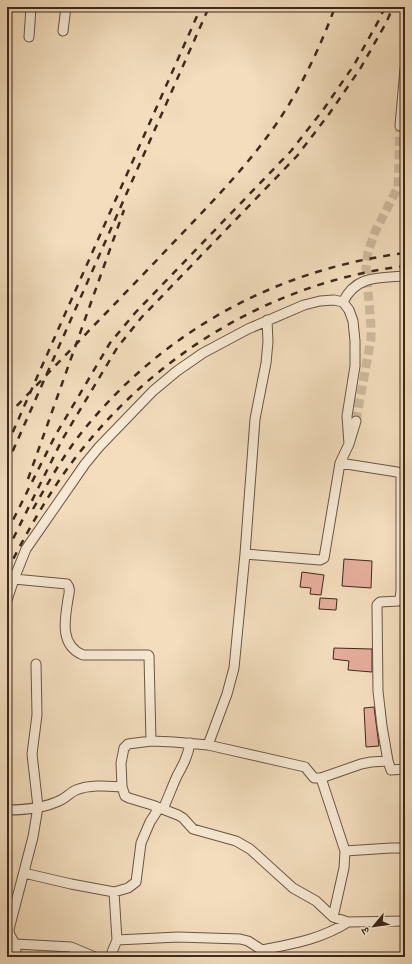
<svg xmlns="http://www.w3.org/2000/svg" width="412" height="964" font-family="'IM FELL English','Noto Serif Devanagari',serif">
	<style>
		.building { fill: #e6ae9c; stroke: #3d291c }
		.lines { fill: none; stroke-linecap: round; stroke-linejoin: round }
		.street-tunnel { stroke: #cfb99d; stroke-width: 9; stroke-dasharray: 9 4.5; stroke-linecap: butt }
		.street-casing { stroke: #6a5644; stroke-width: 11 }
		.street { stroke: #f7e9d4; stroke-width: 9 }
		.rail { stroke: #3d291c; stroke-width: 2.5; stroke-dasharray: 7 7; stroke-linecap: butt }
	</style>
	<rect width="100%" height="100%" fill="#f3ddbd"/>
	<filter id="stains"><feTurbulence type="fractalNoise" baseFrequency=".005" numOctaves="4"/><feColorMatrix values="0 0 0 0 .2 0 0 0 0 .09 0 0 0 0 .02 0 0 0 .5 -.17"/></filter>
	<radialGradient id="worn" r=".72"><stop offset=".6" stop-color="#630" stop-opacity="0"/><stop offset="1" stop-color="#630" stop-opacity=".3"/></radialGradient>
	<path class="building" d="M 344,559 L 372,561 L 371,588 L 342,586 Z
		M 302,572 L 324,575 L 321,595 L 310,594 L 311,588 L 300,587 Z
		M 320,598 L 337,599 L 336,610 L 319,609 Z
		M 334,648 L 372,649 L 372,672 L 348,670 L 349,661 L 333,659 Z
		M 374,707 L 379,746 L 366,747 L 364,708 Z"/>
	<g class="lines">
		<path class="street-tunnel" d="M 356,421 L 371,339 L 371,326 L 366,268 L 368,252 L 375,232 L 398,187 L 400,126"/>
		<g class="street-casing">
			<path id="street" d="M 63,31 L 66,7
				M 29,37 L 31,7
				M 400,126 L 405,69
				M 343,302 C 356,275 379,278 405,276
				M 340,463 L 397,472 L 401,474 L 401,590
				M 245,554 L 255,419 L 266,363 L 268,342 L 267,320
				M 14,579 L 26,549 L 85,464 L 99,447 L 153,391 L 177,371 L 203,353 L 248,329 L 304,305 L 320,301 L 334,300 L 343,302 L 349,310 L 353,321 L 355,341 L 355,366 L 347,416 L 349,444
				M 7,600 L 14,579 L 67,584 C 71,589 69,593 68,599 C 65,619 59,645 83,655 L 148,655 L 149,656 L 151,741
				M 208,745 L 227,694 L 234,668 L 245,554 L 320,560 L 324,558 L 340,463 L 349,444 L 356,421
				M 388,761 L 382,726 L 378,691 L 377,605 L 380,602 L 398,601 L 400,600 L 401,590 L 405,590
				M 321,778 L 361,764 L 371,762 L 388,761 L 391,770 L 405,769
				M 122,787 L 121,763 L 124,748 L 128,744 L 151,741 L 174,742 L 208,745 L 305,767 L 314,778 L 321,778 L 345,851 L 344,868 L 333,917
				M 163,809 C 168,798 172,787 177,776 C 183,765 188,756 190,743
				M 7,810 C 25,810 45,808 61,800 C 67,797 71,792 76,790 C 90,784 108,786 122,787 L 125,796 L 129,798 L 152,805 L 178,815 L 183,818 L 193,829 L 236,841 L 250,849 L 293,888 L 316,901 L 333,917 L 348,922 L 405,921
				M 345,851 L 391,848 L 405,848
				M 24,873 L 71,884 L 114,892 L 117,940 L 110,957
				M 114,892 L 128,888 L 136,882 L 141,843 L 150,822 L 159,808
				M 117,940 L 178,937 L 240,939 L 248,941 L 262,950
				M 16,944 L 71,947 L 95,957
				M 15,957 C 19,940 8,939 9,929 L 33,837 L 38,807 L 32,754 L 37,715 L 36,664
				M 259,957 L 262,950 C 292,944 322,939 348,922"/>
		</g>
		<use href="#street" class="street"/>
		<path class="rail" d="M 7,416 C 57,364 106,313 156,261 C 198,216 244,172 279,120 C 302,86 321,45 335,7
			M 7,445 L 201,7
			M 7,464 L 209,7
			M 28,479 L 124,210
			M 33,509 C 48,483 63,456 82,432 C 163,331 277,269 405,253
			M 7,532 L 55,436 L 110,343 L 135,313 L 291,151 L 323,110 L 354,65 L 379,20 L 385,7
			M 7,551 L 62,440 L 117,348 L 141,318 L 297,156 L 329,114 L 360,69 L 386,23 L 393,7
			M 7,571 C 27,532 49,492 76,457 C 156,353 274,282 405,266"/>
	</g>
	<rect width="412" height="964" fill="none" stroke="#f3ddbd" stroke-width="24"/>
	<rect x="8" y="8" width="396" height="948" fill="none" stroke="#3d291c" stroke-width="2"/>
	<rect x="12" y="12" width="388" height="940" fill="none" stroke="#3d291c"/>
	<g transform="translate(374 926) rotate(241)" stroke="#f7e9d4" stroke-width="3" paint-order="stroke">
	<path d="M0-3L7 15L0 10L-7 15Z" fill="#3d291c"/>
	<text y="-6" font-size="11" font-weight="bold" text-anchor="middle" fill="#3d291c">उ</text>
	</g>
	<rect width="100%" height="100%" filter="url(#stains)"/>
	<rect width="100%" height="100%" fill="url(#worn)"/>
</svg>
